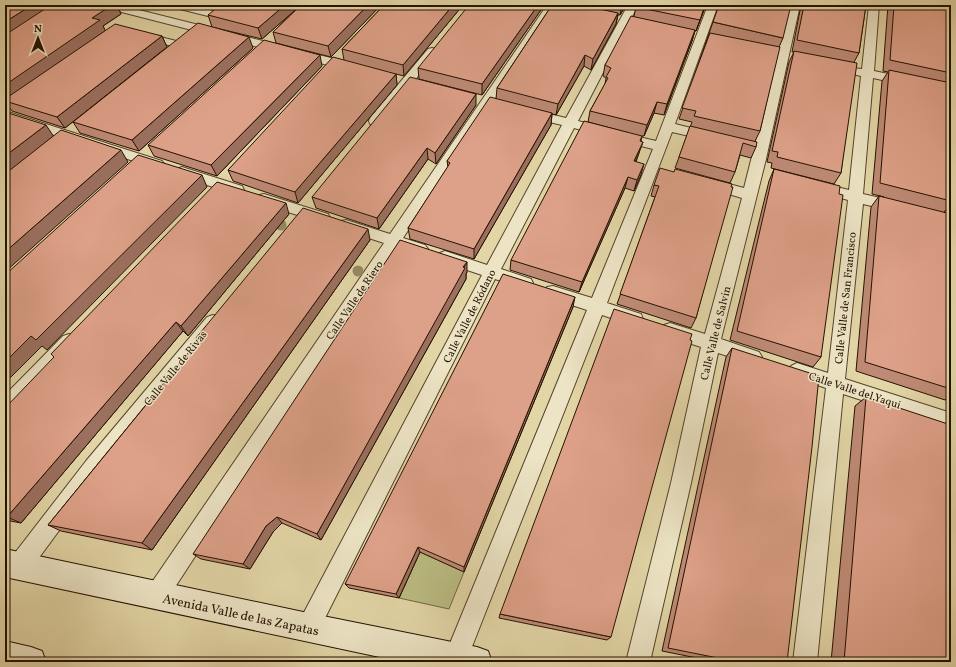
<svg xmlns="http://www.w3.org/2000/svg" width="956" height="667" font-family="Vollkorn,serif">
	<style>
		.green { fill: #babb82; stroke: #706641 }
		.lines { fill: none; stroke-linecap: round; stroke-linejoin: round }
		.street-casing { stroke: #54422a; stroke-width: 2 }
		.secondary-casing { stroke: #251100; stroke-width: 2 }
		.street { fill: #ece4c5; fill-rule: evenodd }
		.secondary { fill: #ece4c5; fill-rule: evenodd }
		.tree { fill: #978a64 }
		.wall { fill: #be8a75; stroke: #251100 }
		.shaded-wall { fill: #9b705f; stroke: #251100 }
		.building { fill: #dda088; stroke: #251100 }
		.labels { text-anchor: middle; stroke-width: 3; stroke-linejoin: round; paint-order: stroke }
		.street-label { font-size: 11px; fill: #251100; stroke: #ece4c5 }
		.near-street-label { font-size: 13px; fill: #251100; stroke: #ece4c5 }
	</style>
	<rect width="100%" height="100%" fill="#e2d5a6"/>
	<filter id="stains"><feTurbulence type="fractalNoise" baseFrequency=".005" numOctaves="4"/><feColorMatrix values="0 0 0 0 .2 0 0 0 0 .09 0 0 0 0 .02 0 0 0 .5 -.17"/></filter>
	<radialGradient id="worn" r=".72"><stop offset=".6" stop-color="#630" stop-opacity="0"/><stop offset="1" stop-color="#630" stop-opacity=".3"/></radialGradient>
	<path class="green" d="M 420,552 L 464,572 L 449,609 L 399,598 Z"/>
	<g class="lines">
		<g class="street-casing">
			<path id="street" d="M 101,5 L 119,5 L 355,64 L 357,67 L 355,70 L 351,71 L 102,7 Z
				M 171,5 L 189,5 L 214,11 L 221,5 L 233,5 L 220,17 L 216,18 L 172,7 Z
				M 547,5 L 557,5 L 403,238 L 425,245 L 428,249 L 425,253 L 420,255 L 397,247 L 164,604 L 156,607 L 148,604 L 145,596 L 148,588 L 384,243 L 341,229 L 339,225 L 341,221 L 346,220 L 390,234 Z
				M 628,5 L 638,5 L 578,121 L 586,123 L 588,126 L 586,129 L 581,130 L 574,128 L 501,269 L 531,279 L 533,283 L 531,287 L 525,289 L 495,279 L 316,636 L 308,639 L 300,636 L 297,628 L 300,620 L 482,275 L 440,261 L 437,257 L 440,253 L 445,251 L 487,265 L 562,125 L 524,116 L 523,113 L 524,110 L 529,109 L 566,118 Z
				M 708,5 L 718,5 L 675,124 L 716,134 L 718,137 L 716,140 L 711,141 L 672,132 L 607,303 L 641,314 L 643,319 L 641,324 L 635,326 L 602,315 L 466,662 L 446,662 L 444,658 L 587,310 L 547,297 L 545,292 L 547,287 L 553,286 L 592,298 L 653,149 L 613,139 L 611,136 L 613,133 L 618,132 L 656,141 Z
				M 790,5 L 800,5 L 766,159 L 721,339 L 759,352 L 762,357 L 759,362 L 753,364 L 718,353 L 691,483 L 650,662 L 626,662 L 671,483 L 701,347 L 664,335 L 662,330 L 664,325 L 670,323 L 705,334 L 742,198 L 705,187 L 703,184 L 705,181 L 710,179 L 744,188 Z
				M 869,5 L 879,5 L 874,71 L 951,87 L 951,95 L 873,78 L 863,194 L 902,203 L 904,207 L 902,211 L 897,212 L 863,204 L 845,379 L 951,413 L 951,429 L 843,394 L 817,662 L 793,662 L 826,388 L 791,376 L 788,371 L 791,366 L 797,363 L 828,373 L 848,200 L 811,190 L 809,187 L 811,184 L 816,182 L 849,190 L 861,76 L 852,74 L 850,71 L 852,68 L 862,69 Z
				M 141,32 L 184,43 L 186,45 L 184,47 L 180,48 L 137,37 L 135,35 L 137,33 Z
				M 432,48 L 436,49 L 438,51 L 380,124 L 370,124 L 369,121 L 370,118 L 428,49 Z
				M 5,111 L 162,161 L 164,164 L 162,167 L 157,169 L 152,167 L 5,119 Z
				M 182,167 L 242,186 L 244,190 L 242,194 L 237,195 L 177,175 L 175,172 L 177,169 Z
				M 264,194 L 328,214 L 330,218 L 328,222 L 323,223 L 259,203 L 257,199 L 259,195 Z
				M 213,315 L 219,317 L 221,322 L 219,327 L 100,475 L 27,574 L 19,577 L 11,574 L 8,566 L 11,558 L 86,461 L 207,317 Z
				M 69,334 L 75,336 L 78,341 L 75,346 L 12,413 L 5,415 L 5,395 L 63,336 Z"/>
		</g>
		<g class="secondary-casing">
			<path id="secondary" d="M 5,549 L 308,613 L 477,647 L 488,651 L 492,662 L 403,662 L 5,577 Z
				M 5,641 L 31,647 L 42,651 L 46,662 L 5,662 Z"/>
		</g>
		<use href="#street" class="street"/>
		<use href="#secondary" class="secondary"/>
	</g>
	<g class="tree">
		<circle cx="281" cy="225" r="5.5"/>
		<circle cx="358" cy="271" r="5.5"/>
	</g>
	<path class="wall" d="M 5,5 L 117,5 L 121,14 L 103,26 L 105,31 L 162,36 L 167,47 L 65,128 L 12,111 L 5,102 Z
		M 203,5 L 219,5 L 215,8 Z
		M 301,5 L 262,39 L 212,27 L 208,15 Z
		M 301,5 L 381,5 L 331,57 L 276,43 L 273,32 Z
		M 384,5 L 463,5 L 404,76 L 396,74 L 397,85 L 298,203 L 233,181 L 228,170 L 344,60 L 342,49 Z
		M 552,5 L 626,5 L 620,15 L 618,15 L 616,24 L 591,70 L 584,66 L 556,115 L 552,114 L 551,125 L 474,259 L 410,239 L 408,228 L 448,167 L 447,161 L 496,99 L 497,88 Z
		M 706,5 L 696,31 L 695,31 L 692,41 L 664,115 L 654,113 L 644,136 L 642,136 L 641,142 L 639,153 L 636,162 L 641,175 L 634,191 L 625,188 L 579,292 L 510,270 L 511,260 L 629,133 L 588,122 L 590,111 L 605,84 L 606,78 L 603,76 L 605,65 L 634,16 L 636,7 Z
		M 801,5 L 866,5 L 859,53 L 854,62 L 841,173 L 834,184 L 771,168 L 772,163 L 767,162 L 789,62 L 794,52 L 792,52 Z
		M 888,5 L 951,5 L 951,77 L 947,83 L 951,83 L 951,204 L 944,212 L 951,214 L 951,395 L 945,400 L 856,371 L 871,207 L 879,196 L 884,197 L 872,194 L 882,81 L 888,72 L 883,71 Z
		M 543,7 L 482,95 L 419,79 L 418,68 Z
		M 713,22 L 783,38 L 779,47 L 760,131 L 755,141 L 756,147 L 751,158 L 740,155 L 735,172 L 730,183 L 675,168 L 692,122 L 679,119 Z
		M 253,48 L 139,151 L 80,133 L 73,122 Z
		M 322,66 L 217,176 L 154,156 L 148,145 Z
		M 476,105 L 436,164 L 428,159 L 379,229 L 316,208 L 312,197 Z
		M 774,169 L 821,357 L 813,367 L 730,340 L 769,181 Z
		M 654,185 L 731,187 L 696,318 L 691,328 L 617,304 L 655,197 L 651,196 Z
		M 289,214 L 188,336 L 183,331 L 21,523 L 5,520 L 5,408 Z
		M 370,240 L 152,550 L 61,531 L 48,525 L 198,341 L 196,338 Z
		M 467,272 L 466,274 L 466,279 L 321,540 L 282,523 L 273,532 L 250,569 L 201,559 L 193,554 Z
		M 573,307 L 464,572 L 420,552 L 399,598 L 349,588 L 345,584 Z
		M 732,348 L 787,662 L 717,662 L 662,651 L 726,357 Z
		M 866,397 L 951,662 L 831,662 L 855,406 Z
		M 500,614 L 611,637 L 607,640 L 499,618 Z"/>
	<path class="shaded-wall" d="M 32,5 L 57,5 L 5,38 L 5,22 Z
		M 112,5 L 117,5 L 121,14 L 103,26 L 106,32 L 5,101 L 5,85 L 92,18 Z
		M 214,5 L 219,5 L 215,8 Z
		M 285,5 L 301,5 L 262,39 L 258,28 Z
		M 368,5 L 381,5 L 331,57 L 328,46 Z
		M 453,5 L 463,5 L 404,76 L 403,65 Z
		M 538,5 L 544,5 L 543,7 L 482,95 L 482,84 Z
		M 622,5 L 626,5 L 620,15 Z
		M 705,5 L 706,5 L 696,31 L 700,20 Z
		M 618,13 L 616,24 L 591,70 L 593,59 Z
		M 695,30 L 692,41 L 664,115 L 667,104 Z
		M 162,36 L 167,47 L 65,128 L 57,117 Z
		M 249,37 L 253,48 L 139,151 L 132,140 Z
		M 320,55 L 322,66 L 217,176 L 211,165 Z
		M 585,55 L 584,66 L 556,115 L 558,104 Z
		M 396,74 L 397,85 L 298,203 L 295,192 Z
		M 476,94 L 476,105 L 436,164 L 435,153 Z
		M 657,102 L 654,113 L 644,136 L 647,125 Z
		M 552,113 L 551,125 L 474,259 L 474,249 Z
		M 46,125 L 54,137 L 5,175 L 5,156 Z
		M 643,142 L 639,153 L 631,172 L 634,161 Z
		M 427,148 L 428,159 L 379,229 L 377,218 Z
		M 121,150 L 128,162 L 5,272 L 5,252 Z
		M 644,164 L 641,175 L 634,191 L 637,180 Z
		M 202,175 L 207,187 L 47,350 L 42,346 L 5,383 L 5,362 L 31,336 Z
		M 628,177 L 625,188 L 579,292 L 582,282 Z
		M 286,203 L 289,214 L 188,336 L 181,326 Z
		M 368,229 L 370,240 L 152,550 L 142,543 Z
		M 467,262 L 467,272 L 466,274 L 466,279 L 321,540 L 317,534 Z
		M 575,297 L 573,307 L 464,572 L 464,567 Z
		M 176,322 L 183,331 L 21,523 L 7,517 Z
		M 277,517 L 282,523 L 273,532 L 250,569 L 243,564 L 266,526 Z
		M 418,547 L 420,552 L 399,598 L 396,594 Z"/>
	<path class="building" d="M 5,5 L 32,5 L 5,22 Z
		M 51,5 L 112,5 L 92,18 L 100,20 L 5,85 L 5,35 Z
		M 220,5 L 285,5 L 258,28 L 208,15 Z
		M 301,5 L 368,5 L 328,46 L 273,32 Z
		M 384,5 L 453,5 L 403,65 L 342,49 Z
		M 469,5 L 538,5 L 482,84 L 418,68 Z
		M 552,5 L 581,5 L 618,13 L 593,59 L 585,55 L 558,104 L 497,88 Z
		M 636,5 L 705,5 L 700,20 L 636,7 Z
		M 719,5 L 791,5 L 783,38 L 713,22 Z
		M 804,5 L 866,5 L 859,53 L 797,40 Z
		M 894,5 L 951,5 L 951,73 L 890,60 Z
		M 631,16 L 695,30 L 667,104 L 657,102 L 647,125 L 590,111 L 608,78 L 606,77 L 611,68 L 605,65 Z
		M 198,23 L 249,37 L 132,140 L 73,122 Z
		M 115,24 L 162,36 L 57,117 L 5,101 L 5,99 Z
		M 710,33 L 780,47 L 760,131 L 694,116 L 696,111 L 682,108 Z
		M 264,40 L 320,55 L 211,165 L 148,145 Z
		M 794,51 L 857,63 L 841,173 L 777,157 L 778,152 L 772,151 Z
		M 333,57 L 396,74 L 295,192 L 228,170 Z
		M 889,70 L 951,83 L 951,201 L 880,183 Z
		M 410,77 L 476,94 L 435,153 L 427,148 L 377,218 L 312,197 Z
		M 490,97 L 552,113 L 474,249 L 408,228 L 450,163 L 447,161 Z
		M 5,112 L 46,125 L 5,156 Z
		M 584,121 L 642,136 L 640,141 L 643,142 L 634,161 L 644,164 L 637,180 L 628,177 L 582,282 L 511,260 Z
		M 690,126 L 757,142 L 756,147 L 743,143 L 735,172 L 679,157 Z
		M 61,130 L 121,150 L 5,252 L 5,174 Z
		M 138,155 L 202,175 L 36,340 L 31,336 L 5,362 L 5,275 Z
		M 660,168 L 674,172 L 675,169 L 732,184 L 731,187 L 733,187 L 696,318 L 620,294 L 659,186 L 654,185 Z
		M 774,169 L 840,186 L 839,194 L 843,195 L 821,357 L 737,331 Z
		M 217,182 L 286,203 L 181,326 L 176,322 L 7,517 L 5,516 L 5,408 L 54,357 L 51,354 Z
		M 879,196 L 951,214 L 951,389 L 865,362 Z
		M 303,208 L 368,229 L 142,543 L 48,525 L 199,340 L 196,338 Z
		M 400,240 L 467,262 L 463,267 L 465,268 L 317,534 L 277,517 L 266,526 L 243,564 L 193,554 Z
		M 503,274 L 575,297 L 464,567 L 418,547 L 396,594 L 345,584 Z
		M 614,309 L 692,334 L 690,340 L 692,341 L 611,637 L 500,614 Z
		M 732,348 L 819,376 L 812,447 L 787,662 L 738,662 L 668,648 Z
		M 866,397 L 951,425 L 951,662 L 844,662 Z"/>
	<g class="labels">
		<g class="street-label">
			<text transform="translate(845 298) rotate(-84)" y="4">Calle Valle de San Francisco</text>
			<text transform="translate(354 300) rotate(-56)" y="4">Calle Valle de Riero</text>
			<text transform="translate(469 316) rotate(-63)" y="4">Calle Valle de Ródano</text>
			<text transform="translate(715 333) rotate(-76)" y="4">Calle Valle de Salvin</text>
			<text transform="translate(175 368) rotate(-51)" y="4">Calle Valle de Rivas</text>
			<text transform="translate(855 390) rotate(18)" y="4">Calle Valle del Yaqui</text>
		</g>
		<g class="near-street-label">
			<text transform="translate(241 614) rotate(12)" y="5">Avenida Valle de las Zapatas</text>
		</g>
	</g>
	<rect width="956" height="667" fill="none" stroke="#e2d5a6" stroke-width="20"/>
	<rect x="6" y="6" width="944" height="655" fill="none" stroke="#251100" stroke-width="2"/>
	<rect x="10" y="10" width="936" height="647" fill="none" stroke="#251100"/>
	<g transform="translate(38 38)" stroke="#ece4c5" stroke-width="3" paint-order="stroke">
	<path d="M0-3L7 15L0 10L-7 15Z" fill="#251100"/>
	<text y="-6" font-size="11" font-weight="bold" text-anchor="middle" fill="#251100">N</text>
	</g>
	<rect width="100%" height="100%" filter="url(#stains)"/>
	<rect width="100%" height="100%" fill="url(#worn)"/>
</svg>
